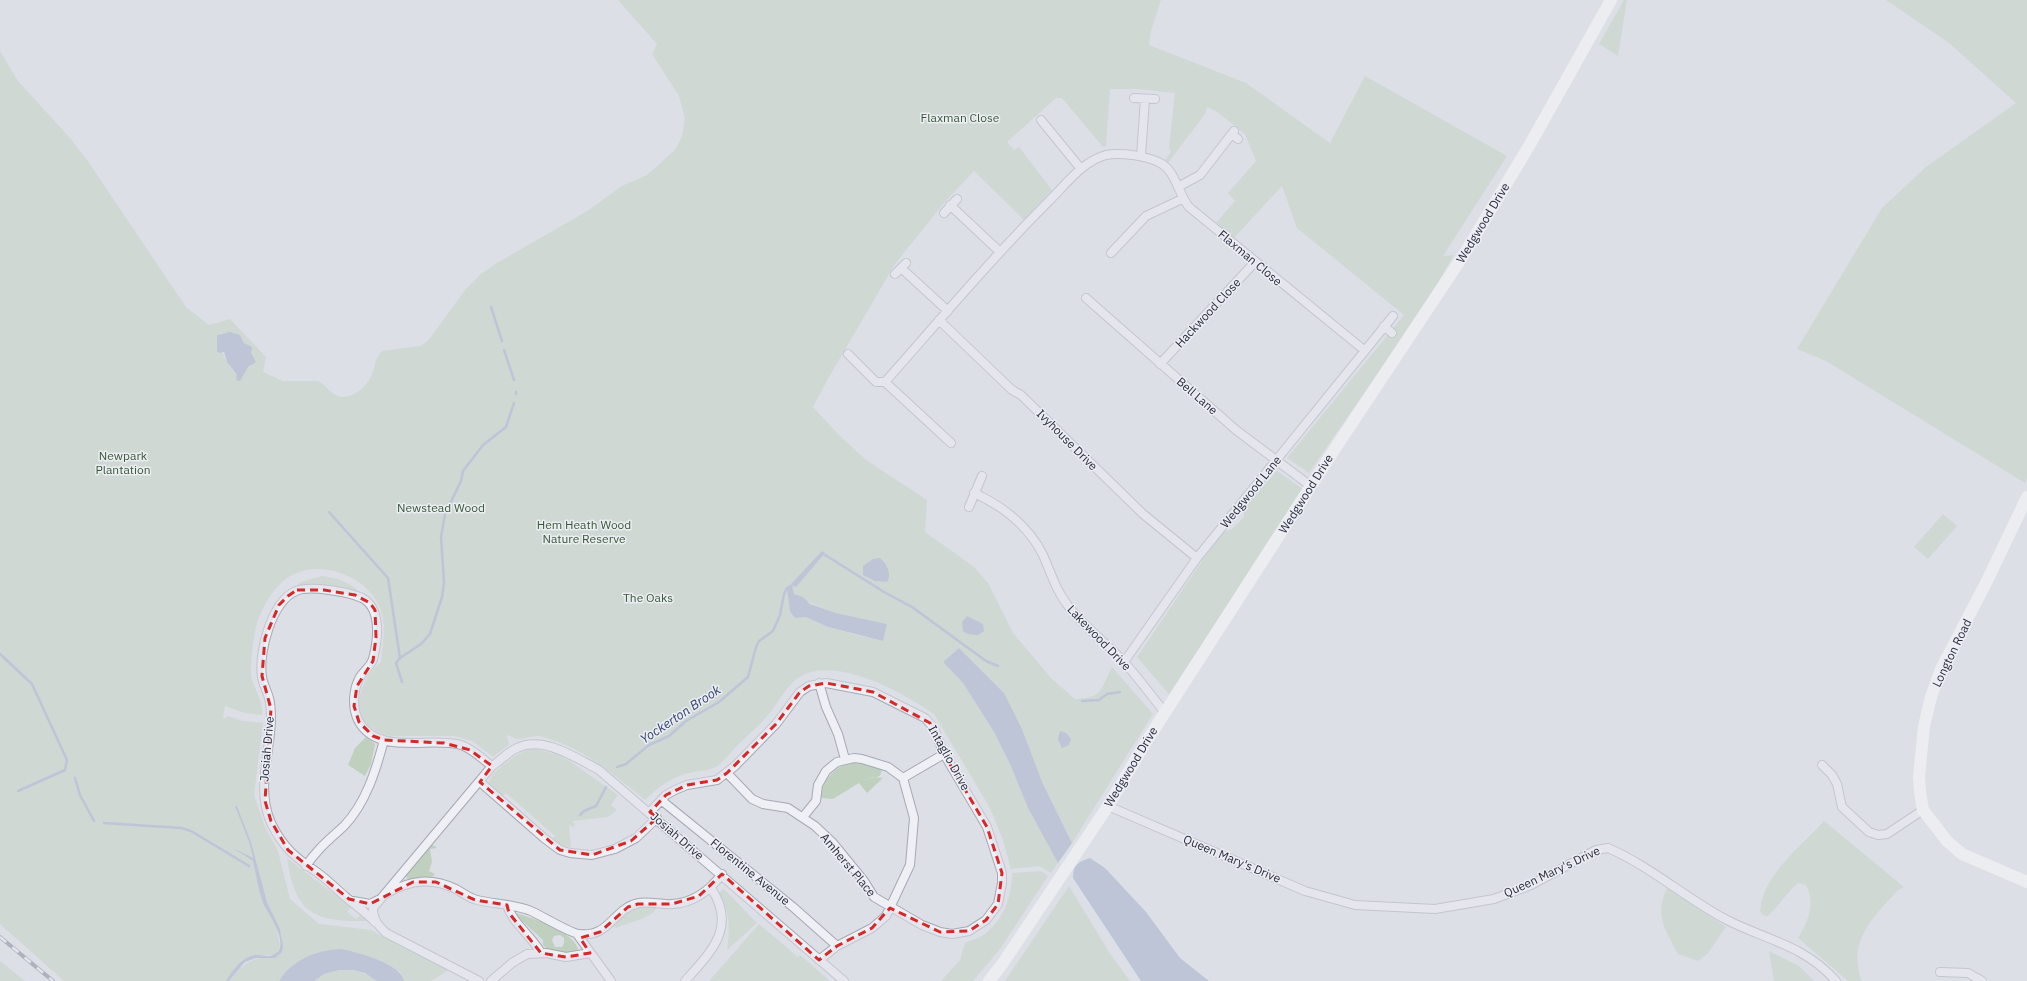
<svg xmlns="http://www.w3.org/2000/svg" width="2027" height="981" font-family="'IBM Plex Sans',sans-serif">
	<style>
		.green { fill: #c0d0be; fill-rule: evenodd }
		.water { fill: #98a7c6 }
		.lines { fill: none; stroke-linecap: round; stroke-linejoin: round }
		.stream { stroke: #98a7c6; stroke-width: 2.5 }
		.street-casing { stroke: #a6a9b3; stroke-width: 10 }
		.street { stroke: #eff0f5; stroke-width: 8 }
		.secondary { stroke: #fff; stroke-width: 12 }
		.rail-casing { stroke: #777c8f; stroke-width: 4 }
		.rail { stroke: #eceef4; stroke-width: 2.5; stroke-dasharray: 8; stroke-linecap: butt }
		.marked { fill: none; stroke: #d62828; stroke-width: 3; stroke-dasharray: 8 5; stroke-linejoin: round }
		.labels { text-anchor: middle; stroke-width: 3; stroke-linejoin: round; paint-order: stroke }
		.park-label { font-size: 12px; fill: #355735; stroke: #eceef4 }
		.street-label { font-size: 12px; fill: #272b3c; stroke: #eceef4 }
		.water-label { font-size: 13px; font-style: italic; fill: #33436f; stroke: #eceef4 }
	</style>
	<rect width="100%" height="100%" fill="#dddfe6"/>
	<path class="green" d="M 618,0 L 1161,0 L 1151,31 L 1149,45 L 1246,83 L 1330,143 L 1365,76 L 1507,156 L 1443,256 L 1454,255 L 1426,303 L 1309,473 L 1287,458 L 1404,315 L 1297,228 L 1282,186 L 1234,238 L 1216,223 L 1235,201 L 1228,193 L 1256,161 L 1245,134 L 1216,111 L 1207,107 L 1205,114 L 1168,163 L 1165,160 L 1171,152 L 1169,147 L 1175,93 L 1138,89 L 1110,89 L 1106,146 L 1103,147 L 1062,98 L 1056,98 L 1007,142 L 1014,150 L 1019,147 L 1052,190 L 1024,220 L 974,171 L 944,203 L 895,264 L 829,377 L 813,407 L 839,435 L 866,460 L 927,500 L 925,532 L 973,566 L 988,583 L 1013,633 L 1052,679 L 1075,699 C 1103,698 1100,690 1112,667 L 1153,714 L 1072,843 L 1043,784 L 1022,729 L 1004,693 L 959,648 L 943,662 L 963,683 L 994,732 L 1010,764 L 1028,808 L 1058,863 L 1051,873 L 1039,866 L 1011,869 L 1003,840 L 990,808 L 934,714 C 904,693 829,650 794,681 C 784,691 777,704 768,715 C 758,728 745,737 734,749 C 729,754 725,760 719,765 C 711,771 703,770 694,772 C 673,776 659,786 645,800 C 614,775 582,747 543,737 C 534,734 527,739 518,739 C 515,739 510,736 507,735 L 509,745 L 493,757 L 472,741 L 454,736 L 389,736 C 347,724 354,686 381,662 C 382,648 385,633 383,619 C 378,581 326,557 292,575 C 275,584 265,603 258,620 C 254,631 249,669 252,680 C 256,692 263,702 262,715 L 245,713 L 225,706 L 223,719 L 228,716 L 243,721 L 263,723 L 254,795 L 265,827 L 278,851 L 290,899 L 319,924 L 371,930 L 398,945 L 449,970 L 431,981 L 404,981 C 403,971 393,967 384,964 C 353,949 330,942 300,963 C 292,968 284,973 279,981 L 229,981 C 249,959 249,959 278,956 L 282,938 L 280,929 L 267,902 L 251,842 L 237,806 L 236,806 L 249,842 L 263,902 L 275,923 L 280,945 L 277,953 L 273,955 L 256,955 L 237,966 L 226,981 L 64,981 L 0,924 L 0,51 L 18,81 L 70,138 L 87,160 L 186,307 L 209,325 L 230,319 L 266,357 L 263,372 L 283,381 L 318,381 C 325,384 329,393 338,396 C 351,401 368,386 372,374 C 376,365 374,359 382,351 L 420,346 L 428,341 L 465,290 L 481,274 L 497,263 L 589,210 L 622,186 L 647,175 L 675,150 L 682,137 L 685,118 L 679,96 L 652,54 L 657,44 ZM 222,333 L 240,335 L 253,357 L 252,365 L 237,375 C 227,365 219,348 217,335 ZM 808,602 L 836,613 L 886,624 L 883,641 L 856,635 L 828,627 L 806,617 L 795,618 Z
		M 1624,0 L 1627,0 L 1618,56 L 1599,44 Z
		M 1886,0 L 2027,0 L 2027,479 L 2025,483 L 1826,361 L 1797,349 L 1882,208 L 1926,167 L 2016,103 L 1949,43 Z
		M 1277,471 L 1304,490 L 1169,694 L 1137,657 L 1204,558 L 1223,533 L 1232,529 L 1244,517 L 1244,508 Z
		M 1943,514 L 1957,526 L 1928,559 L 1914,547 Z
		M 322,576 C 339,578 352,583 363,596 L 356,593 L 289,592 L 301,582 Z
		M 366,737 L 375,744 L 371,764 L 365,776 L 348,765 L 355,748 Z
		M 534,749 L 556,754 L 568,760 L 618,795 L 611,805 L 617,810 L 608,817 L 573,821 L 575,825 L 573,827 L 569,825 L 571,847 L 559,845 L 552,839 L 555,836 L 506,793 L 502,796 L 489,783 C 488,774 514,756 522,752 C 525,750 530,750 534,749 Z
		M 848,762 L 858,762 L 882,769 L 880,776 L 864,780 L 874,777 L 883,778 L 867,793 L 859,783 L 833,799 L 821,798 C 822,780 833,770 848,762 Z
		M 1824,821 L 1904,887 L 1898,890 C 1879,911 1853,935 1858,966 C 1859,971 1859,977 1862,981 L 1848,981 L 1798,938 C 1808,921 1816,904 1806,885 L 1798,883 C 1786,893 1779,907 1767,916 L 1763,915 L 1760,911 C 1764,873 1800,848 1824,821 Z
		M 433,845 L 437,848 L 430,849 L 432,862 L 429,871 L 435,874 L 432,877 L 407,879 L 406,875 L 430,846 Z
		M 287,858 L 351,907 L 347,912 L 356,919 L 360,915 L 367,921 C 314,922 295,914 287,858 Z
		M 1041,871 L 1048,876 L 1000,949 L 973,981 L 941,981 L 960,960 L 965,943 C 971,940 980,938 985,934 C 1004,919 1012,896 1012,873 Z
		M 1069,886 L 1109,952 L 1130,981 L 1005,981 Z
		M 1667,888 L 1726,927 L 1708,953 L 1698,961 L 1678,954 C 1665,928 1654,917 1667,888 Z
		M 723,889 L 726,891 L 757,923 L 727,950 C 730,930 730,911 719,893 Z
		M 639,906 L 657,907 C 650,920 630,921 617,928 L 613,926 L 625,913 Z
		M 516,913 C 534,919 573,930 579,951 L 575,953 L 550,952 L 543,945 L 543,940 L 520,919 L 516,917 ZM 560,935 L 564,938 L 564,943 L 562,947 L 555,947 L 552,940 L 554,936 Z
		M 759,924 L 798,957 L 800,955 L 830,981 L 709,981 Z
		M 1769,951 L 1799,966 L 1814,981 L 1774,981 Z
		M 0,961 L 25,981 L 0,981 Z
		M 339,970 C 354,970 365,971 377,981 L 314,981 L 324,974 Z"/>
	<path class="water" d="M 230,332 L 240,335 L 244,343 L 252,347 L 251,353 L 256,362 L 248,367 L 240,381 L 236,380 L 237,375 L 227,362 L 224,352 L 219,353 L 217,351 L 217,335 Z
		M 822,551 L 825,553 L 796,587 L 791,584 Z
		M 880,558 C 887,564 892,574 887,582 L 875,581 L 863,575 L 863,566 L 873,559 Z
		M 790,586 L 792,586 L 794,594 L 803,597 L 810,604 L 836,613 L 887,624 L 883,641 L 828,627 L 806,617 L 795,618 L 790,611 L 787,588 Z
		M 967,616 L 983,624 L 984,631 L 978,635 L 968,634 L 963,631 L 962,622 Z
		M 959,648 L 1004,693 L 1022,729 L 1043,784 L 1072,843 L 1058,863 L 1028,808 L 1010,764 L 994,732 L 963,683 L 943,662 Z
		M 1060,731 L 1066,733 L 1071,739 L 1069,745 L 1062,748 L 1058,739 Z
		M 235,806 L 237,806 L 251,842 L 267,902 L 280,929 L 283,946 L 282,952 L 275,958 L 256,958 L 245,962 L 229,981 L 226,981 C 233,970 243,955 258,955 C 263,955 269,957 273,955 C 293,947 267,912 263,903 C 258,889 256,874 253,861 L 233,848 L 253,858 L 249,842 Z
		M 1090,858 L 1105,868 L 1146,912 L 1180,958 L 1209,981 L 1141,981 L 1073,878 C 1073,865 1078,862 1090,858 Z
		M 341,949 C 357,952 402,964 404,981 L 377,981 L 365,973 L 353,970 L 339,970 L 324,974 L 314,981 L 279,981 C 293,959 317,950 341,949 Z"/>
	<g class="lines">
		<path class="stream" d="M 491,307 L 502,341
			M 504,350 L 514,380
			M 516,394 L 516,392
			M 329,512 L 388,578 L 400,658
			M 822,553 L 884,592 L 912,607 L 986,661 L 998,666
			M 0,654 L 32,684 L 67,760 L 65,770 L 18,791
			M 402,682 L 396,663 L 400,658 L 421,644 L 430,634 L 442,597 L 444,582 L 441,537 L 445,514 L 461,481 L 463,471 L 483,445 L 506,427 L 514,403
			M 1082,701 L 1099,700 L 1107,694 L 1120,692
			M 617,767 L 626,764 L 649,745 L 669,736 L 686,721 L 719,702 L 748,677 L 756,647 L 759,641 L 773,631 L 780,615 L 784,594 L 787,588 L 795,584
			M 75,778 L 80,795 L 94,821
			M 580,815 L 584,811 L 596,806 L 606,787
			M 104,823 L 181,828 L 191,831 L 249,866"/>
		<g class="street-casing">
			<path id="street" d="M 1134,98 L 1155,99
				M 1041,120 L 1081,169
				M 1232,134 L 1238,139
				M 1141,156 L 1145,99
				M 1178,187 L 1200,175 L 1234,131
				M 950,205 L 1000,252
				M 944,213 L 957,199
				M 1111,253 L 1146,216 L 1182,199
				M 901,268 L 948,311
				M 895,274 L 906,263
				M 1086,298 L 1236,430 L 1312,487
				M 939,320 L 1012,390 L 1021,395 L 1143,514 L 1197,558
				M 1384,326 L 1392,333
				M 848,354 L 876,382 L 885,382 L 951,443
				M 1160,364 L 1255,262
				M 885,382 C 939,321 992,258 1050,200 C 1066,184 1083,161 1106,155 C 1121,152 1149,156 1162,164 C 1176,173 1179,195 1189,207 L 1364,350
				M 974,493 C 1003,506 1029,527 1043,555 C 1051,573 1056,591 1069,607 C 1085,628 1107,643 1125,663 C 1139,679 1152,696 1165,713
				M 969,507 L 982,476
				M 1124,662 L 1197,558 L 1393,316
				M 819,683 L 826,707 L 838,734 L 845,759
				M 1822,765 L 1832,775 L 1837,784 L 1842,807 L 1869,832 L 1878,835 L 1887,834 L 1923,810
				M 903,778 L 944,754
				M 480,782 L 544,838 L 560,850 L 570,853 L 592,855 L 615,849 L 636,838 L 657,818
				M 661,800 L 793,907 L 837,946
				M 1108,806 L 1305,891 L 1355,905 L 1435,909 L 1494,899 L 1531,885 L 1596,850 L 1608,848 C 1648,865 1686,898 1725,919 C 1765,940 1803,944 1836,981
				M 650,812 L 666,795 L 675,790 L 687,785 L 717,780 L 735,766 L 776,724 L 800,692 L 809,686 L 826,683 L 873,692 L 925,718 L 934,728 L 944,754 L 987,827 L 1002,873 L 1002,883 L 998,904 L 986,920 L 969,931 L 952,934 L 940,932 L 922,925 L 874,897 L 864,881 L 833,843 L 815,826 L 788,808 L 763,804 L 752,799 L 727,773
				M 803,817 L 816,801 L 818,785 L 826,771 L 837,762 L 854,758 L 862,759 L 888,767 L 903,778 L 914,818 L 910,865 L 886,916 L 872,928 L 837,946 L 819,960
				M 306,866 C 317,849 329,840 344,826 C 366,803 376,770 384,740
				M 387,893 C 411,880 431,877 456,889 C 463,893 469,898 477,900 C 494,904 514,904 531,911 C 540,915 572,934 579,934 C 610,938 613,908 639,903 C 650,901 661,905 672,904 C 693,903 710,890 722,874
				M 353,901 L 370,904 L 378,900
				M 507,905 C 512,923 532,936 541,953
				M 375,922 C 366,912 356,906 347,898 C 337,890 328,880 318,873 C 295,857 284,849 271,823 C 256,789 270,754 271,720 C 271,712 271,705 269,698 C 267,691 263,684 262,677 C 258,652 272,601 296,591 C 309,585 349,592 362,598 C 382,608 378,640 373,659 C 371,666 364,671 360,677 C 353,689 352,707 358,720 C 377,757 430,736 461,745 C 473,749 482,759 492,766
				M 577,934 L 611,981
				M 1940,972 L 1968,973 L 1982,981
				M 479,981 L 386,933 C 378,925 373,920 373,908 L 492,766 C 500,761 508,752 517,748 C 543,735 576,758 599,770 L 844,981
				M 491,981 L 512,963 L 527,954 L 546,953 L 566,957 L 590,953
				M 685,981 C 712,951 737,927 711,888"/>
		</g>
		<use href="#street" class="street"/>
		<path class="secondary" d="M 2027,497 L 1987,581 L 1941,669 L 1931,697 L 1924,726 L 1919,777 L 1920,792 L 1923,810 L 1947,841 L 1962,854 L 2027,882
			M 989,981 L 1003,963 L 1108,806 L 1146,742 L 1338,444 L 1463,256 L 1529,146 L 1611,0"/>
		<g class="rail-casing">
			<path id="rail" d="M 0,937 L 53,981"/>
		</g>
		<use href="#rail" class="rail"/>
	</g>
	<path d="M0 0H2027V981H0ZM 297,590 L 324,590 L 355,595 L 370,603 L 375,610 L 376,637 L 373,661 L 357,686 L 354,706 L 359,722 L 373,736 L 384,740 L 444,743 L 470,750 L 492,766 L 480,782 L 560,850 L 592,855 L 631,841 L 657,818 L 650,812 L 666,795 L 687,785 L 717,780 L 727,773 L 776,724 L 800,692 L 809,686 L 826,683 L 873,692 L 930,723 L 944,754 L 987,827 L 1002,873 L 998,904 L 986,920 L 969,931 L 940,932 L 890,908 L 872,928 L 837,946 L 819,960 L 722,874 L 699,896 L 672,904 L 638,904 L 628,907 L 600,932 L 580,938 L 590,953 L 566,957 L 541,953 L 509,913 L 507,905 L 475,900 L 436,882 L 413,882 L 370,904 L 349,899 L 288,850 L 271,821 L 265,801 L 271,709 L 262,676 L 265,638 L 279,605 L 288,596 Z" fill="#dddfe6" fill-opacity=".55" fill-rule="evenodd"/>
	<path class="marked" d="M 297,590 L 324,590 L 355,595 L 370,603 L 375,610 L 376,637 L 373,661 L 357,686 L 354,706 L 359,722 L 373,736 L 384,740 L 444,743 L 470,750 L 492,766 L 480,782 L 560,850 L 592,855 L 631,841 L 657,818 L 650,812 L 666,795 L 687,785 L 717,780 L 727,773 L 776,724 L 800,692 L 809,686 L 826,683 L 873,692 L 930,723 L 944,754 L 987,827 L 1002,873 L 998,904 L 986,920 L 969,931 L 940,932 L 890,908 L 872,928 L 837,946 L 819,960 L 722,874 L 699,896 L 672,904 L 638,904 L 628,907 L 600,932 L 580,938 L 590,953 L 566,957 L 541,953 L 509,913 L 507,905 L 475,900 L 436,882 L 413,882 L 370,904 L 349,899 L 288,850 L 271,821 L 265,801 L 271,709 L 262,676 L 265,638 L 279,605 L 288,596 Z"/>
	<g class="labels">
		<g class="park-label">
			<text x="960" y="122">Flaxman Close</text>
			<text x="123" y="460">Newpark<tspan x="123" dy="14">Plantation</tspan></text>
			<text x="441" y="512">Newstead Wood</text>
			<text x="584" y="529">Hem Heath Wood<tspan x="584" dy="14">Nature Reserve</tspan></text>
			<text x="648" y="602">The Oaks</text>
		</g>
		<g class="street-label">
			<text transform="translate(1483 223) rotate(-59)" y="4">Wedgwood Drive</text>
			<text transform="translate(1250 258) rotate(40)" y="4">Flaxman Close</text>
			<text transform="translate(1208 313) rotate(-47)" y="4">Hackwood Close</text>
			<text transform="translate(1197 396) rotate(41)" y="4">Bell Lane</text>
			<text transform="translate(1067 440) rotate(45)" y="4">Ivyhouse Drive</text>
			<text transform="translate(1251 492) rotate(-51)" y="4">Wedgwood Lane</text>
			<text transform="translate(1306 494) rotate(-58)" y="4">Wedgwood Drive</text>
			<text transform="translate(1099 638) rotate(46)" y="4">Lakewood Drive</text>
			<text transform="translate(1952 653) rotate(-64)" y="4">Longton Road</text>
			<text transform="translate(267 749) rotate(-85)" y="4">Josiah Drive</text>
			<text transform="translate(949 758) rotate(61)" y="4">Intaglio Drive</text>
			<text transform="translate(1131 767) rotate(-59)" y="4">Wedgwood Drive</text>
			<text transform="translate(677 836) rotate(41)" y="4">Josiah Drive</text>
			<text transform="translate(1232 859) rotate(23)" y="4">Queen Mary's Drive</text>
			<text transform="translate(848 865) rotate(50)" y="4">Amherst Place</text>
			<text transform="translate(750 872) rotate(39)" y="4">Florentine Avenue</text>
			<text transform="translate(1552 872) rotate(-25)" y="4">Queen Mary's Drive</text>
		</g>
		<g class="water-label">
			<text transform="translate(680 714) rotate(-34)" y="5">Yockerton Brook</text>
		</g>
	</g>
</svg>
